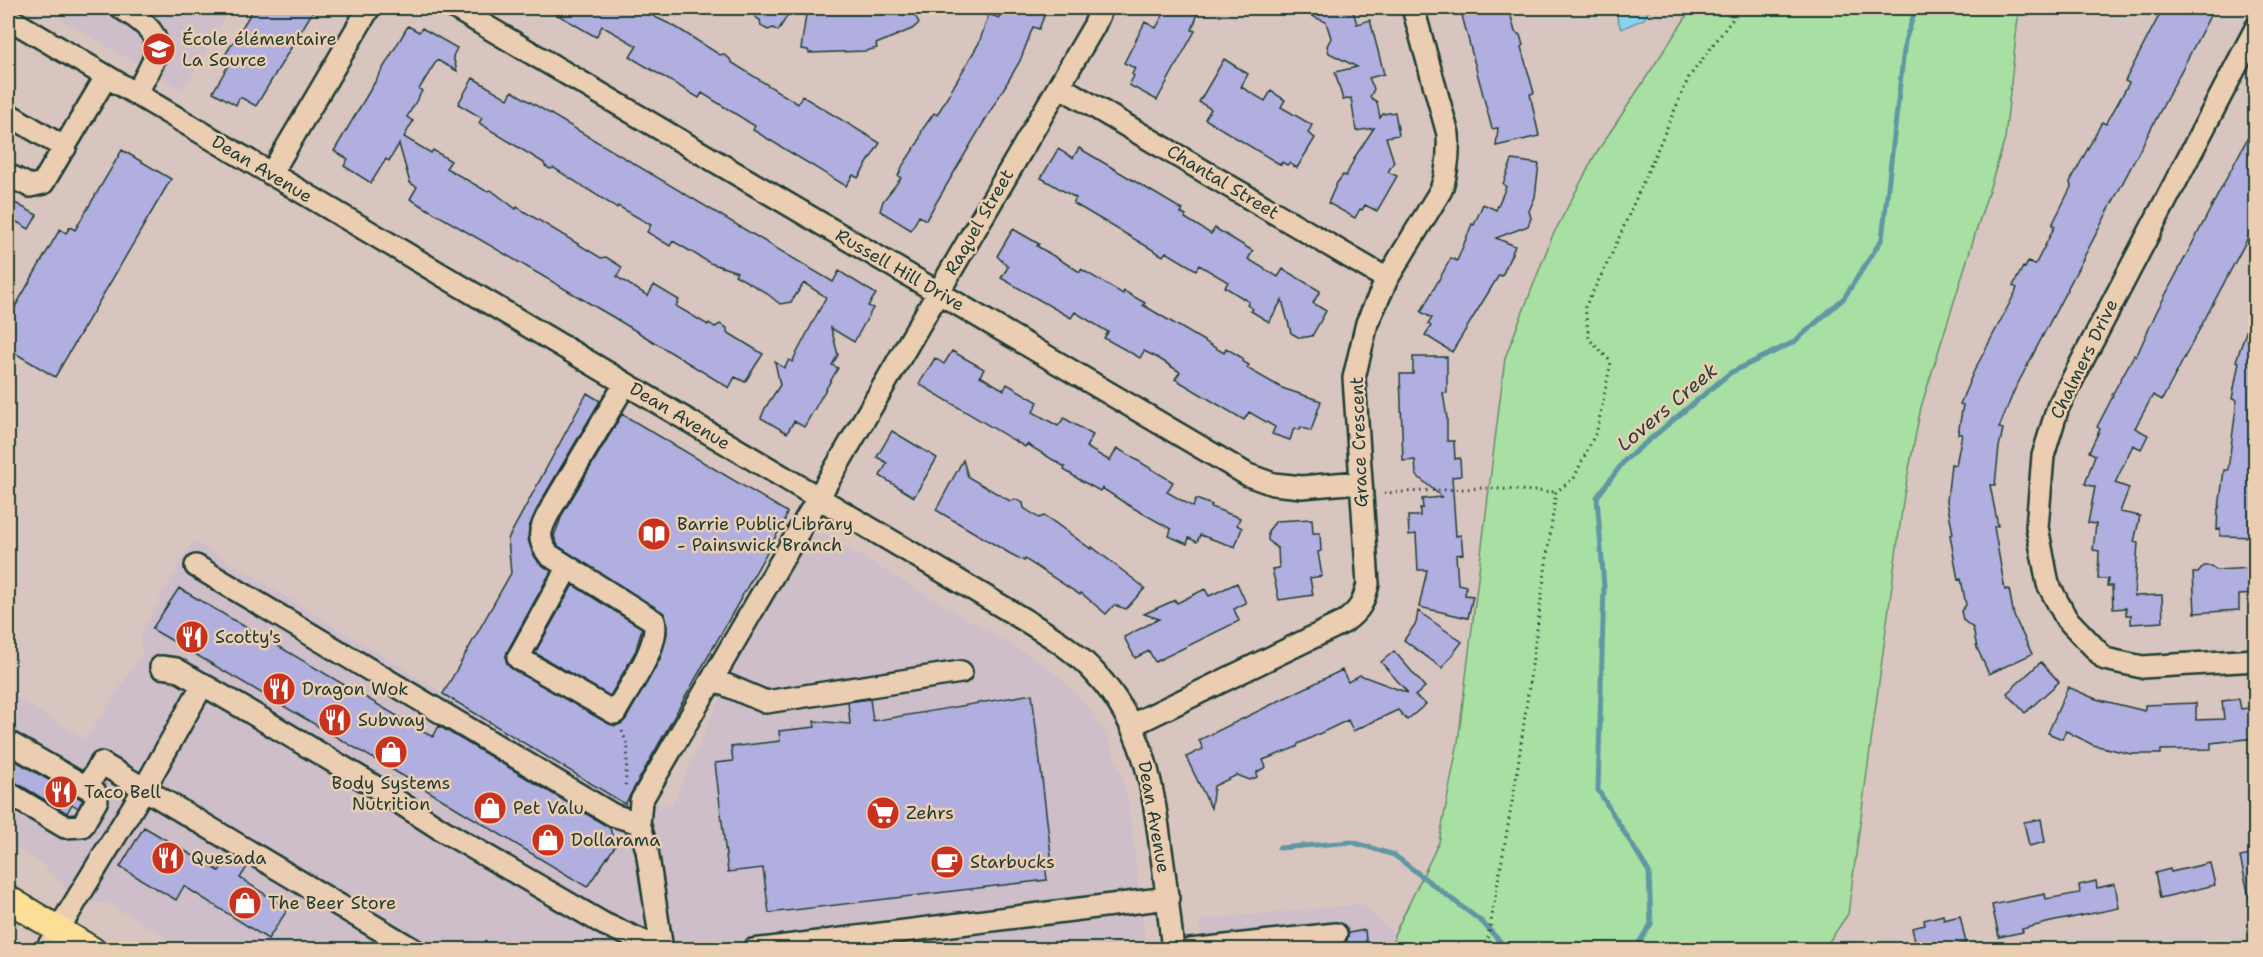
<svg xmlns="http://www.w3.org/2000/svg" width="2263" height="957" font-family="'Shantell Sans',sans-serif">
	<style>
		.built { fill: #cdbec9 }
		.green { fill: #a8dfa2; stroke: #648e6b; stroke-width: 1.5 }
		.water { fill: #8cd3ee; stroke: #6097a4; stroke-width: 1.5 }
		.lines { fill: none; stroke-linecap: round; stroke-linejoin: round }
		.stream { stroke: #6097a4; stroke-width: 5 }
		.building { fill: #b0afe0; stroke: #1f3d34; stroke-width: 1.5 }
		.minor-casing { stroke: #1f3d34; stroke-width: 26 }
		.major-casing { stroke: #1f3d34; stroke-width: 30 }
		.path { stroke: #1f3d34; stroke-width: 3; stroke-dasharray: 1.5 4.5; stroke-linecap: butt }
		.minor { stroke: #ebceb1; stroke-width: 21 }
		.major { stroke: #fcde96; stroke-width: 26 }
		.labels { text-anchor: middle; stroke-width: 5; stroke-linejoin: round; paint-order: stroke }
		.poi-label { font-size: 18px; fill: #1f3d34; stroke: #ebceb1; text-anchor: start }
		.street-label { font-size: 18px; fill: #1f3d34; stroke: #ebceb1 }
		.water-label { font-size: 20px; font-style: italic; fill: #24443d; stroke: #ebceb1 }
	</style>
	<rect width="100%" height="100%" fill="#d9c5bf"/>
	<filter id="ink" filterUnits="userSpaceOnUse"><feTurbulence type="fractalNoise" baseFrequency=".0167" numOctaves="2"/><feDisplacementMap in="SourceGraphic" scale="12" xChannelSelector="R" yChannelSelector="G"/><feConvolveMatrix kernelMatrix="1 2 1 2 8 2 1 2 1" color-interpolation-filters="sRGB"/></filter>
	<g filter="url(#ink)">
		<path class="built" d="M 41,8 L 230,8 L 183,91 Z
			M 822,533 L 1035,659 L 1060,678 L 1088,707 L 1108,739 L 1122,775 L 1128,799 L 1146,949 L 187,949 L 106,902 L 92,904 L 67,890 L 42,864 L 8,843 L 8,692 L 86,739 L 142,654 L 140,635 L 193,540 L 625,804 L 672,805 L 748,636 L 800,548 L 811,537 Z
			M 1363,904 L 1394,935 L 1395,949 L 1203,949 L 1199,920 Z"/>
		<path class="green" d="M 1692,8 L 2019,8 L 2005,139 L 1921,407 L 1904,495 L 1848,914 L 1824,949 L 1395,949 L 1394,935 L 1439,842 L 1458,742 L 1505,358 L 1552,237 L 1595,155 Z"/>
		<path class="water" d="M 1614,8 L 1651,8 L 1644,19 L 1621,29 Z"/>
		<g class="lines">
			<path class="stream" d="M 1279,848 L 1352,842 L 1394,855 L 1482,922 L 1508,950
				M 1634,950 L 1651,924 L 1649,872 L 1598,790 L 1604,587 L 1597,497 L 1625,460 L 1730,373 L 1794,342 L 1844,298 L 1882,239 L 1905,41 L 1916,8"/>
		</g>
		<path class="building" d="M 254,8 L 315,8 L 256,106 L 242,98 L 239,98 L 236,105 L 213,92 L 229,64 L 222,60 Z
			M 546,8 L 636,8 L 674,26 L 720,55 L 723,54 L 730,59 L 731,62 L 798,104 L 802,96 L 880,143 L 858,178 L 853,175 L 846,186 L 753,130 L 755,126 L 702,93 L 699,98 L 630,57 L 637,46 L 602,26 L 596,37 Z
			M 760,8 L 792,8 L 778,31 L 773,28 L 768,30 L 761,26 L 760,20 L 755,17 Z
			M 807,8 L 911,8 L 919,23 L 912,29 L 876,44 L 877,48 L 866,51 L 809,53 L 808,50 L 801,49 Z
			M 1002,8 L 1035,8 L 1046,11 L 1039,29 L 1033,27 L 1020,61 L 926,220 L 919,216 L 911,230 L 880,211 L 883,201 L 901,178 L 898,176 L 903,165 L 919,141 L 922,130 L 934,113 L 937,115 L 979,43 L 989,14 L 999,18 Z
			M 1167,8 L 1200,8 L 1192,30 L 1195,31 L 1157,100 L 1129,85 L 1134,76 L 1132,74 L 1135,68 L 1124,63 L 1145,22 L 1156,28 Z
			M 1294,8 L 1352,8 L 1357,24 L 1370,20 L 1384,74 L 1369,78 L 1374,89 L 1370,97 L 1377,102 L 1380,118 L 1383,114 L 1395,112 L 1399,135 L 1386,137 L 1394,162 L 1388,172 L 1397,176 L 1377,211 L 1365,205 L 1362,210 L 1360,209 L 1355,218 L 1328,203 L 1337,183 L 1343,175 L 1346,176 L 1356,155 L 1374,128 L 1356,131 L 1351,98 L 1343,100 L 1335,72 L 1357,67 L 1329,53 L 1327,46 L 1331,38 L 1326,22 Z
			M 1460,8 L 1509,8 L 1515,32 L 1520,35 L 1523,45 L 1521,47 L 1534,93 L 1530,94 L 1539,136 L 1496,146 L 1498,128 L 1492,129 Z
			M 2163,8 L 2214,8 L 2014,391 L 1999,428 L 2003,429 L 1999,447 L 1995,485 L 1990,485 L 1998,526 L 1994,527 L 2005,590 L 2009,589 L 2014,616 L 2032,654 L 1989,674 L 1977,648 L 1973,628 L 1963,620 L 1961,611 L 1966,605 L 1961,579 L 1958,580 L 1950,535 L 1953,534 L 1947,501 L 1951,464 L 1956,465 L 1962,434 L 1958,434 L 1963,405 L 1960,404 L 1973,373 L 2015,293 L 2017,288 L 2013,286 L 2023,267 L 2025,268 L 2028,262 L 2035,265 L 2055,226 L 2052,225 L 2071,187 L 2070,182 L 2102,122 L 2106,124 L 2129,83 L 2125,81 Z
			M 408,26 L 419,32 L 422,28 L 457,48 L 453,56 L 457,71 L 437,60 L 419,89 L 422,91 L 407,117 L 413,121 L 404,137 L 431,153 L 433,150 L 451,161 L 446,168 L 486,191 L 491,190 L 516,209 L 517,207 L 601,258 L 606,257 L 622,267 L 617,277 L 648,296 L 654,285 L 679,300 L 676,306 L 708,325 L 709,323 L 715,327 L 720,324 L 727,328 L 727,332 L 763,354 L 745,382 L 735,377 L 729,388 L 613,317 L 410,199 L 417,187 L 410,183 L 399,144 L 389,161 L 386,159 L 371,183 L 344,166 L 348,159 L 334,151 Z
			M 1224,59 L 1248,74 L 1241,87 L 1265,101 L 1271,91 L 1285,100 L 1281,107 L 1312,125 L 1308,133 L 1315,138 L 1297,168 L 1289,163 L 1287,165 L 1282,162 L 1281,165 L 1205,119 L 1211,109 L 1199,102 Z
			M 473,78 L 508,99 L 512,91 L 833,282 L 839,271 L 876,294 L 868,306 L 873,308 L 854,342 L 831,328 L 838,355 L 832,365 L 838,368 L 804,427 L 794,421 L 787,433 L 761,418 L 765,408 L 780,385 L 775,362 L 784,368 L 789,360 L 792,362 L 826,297 L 804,283 L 791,302 L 780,304 L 765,292 L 735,275 L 737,272 L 710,263 L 673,241 L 670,246 L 647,232 L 651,225 L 618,206 L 617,208 L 554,168 L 550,169 L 545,166 L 544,163 L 479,123 L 482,118 L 458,104 Z
			M 2256,122 L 2256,234 L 2251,232 L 2162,400 L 2153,395 L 2135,428 L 2148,435 L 2141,449 L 2133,445 L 2115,483 L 2129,488 L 2120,512 L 2140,516 L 2134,542 L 2138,543 L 2134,596 L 2162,595 L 2163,622 L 2131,624 L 2131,615 L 2126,615 L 2126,608 L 2113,609 L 2112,586 L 2107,586 L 2108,579 L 2098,579 L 2099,551 L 2093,550 L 2096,524 L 2088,523 L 2095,487 L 2085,484 L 2095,455 L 2089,452 L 2100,429 L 2097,427 L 2113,396 L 2112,395 L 2134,355 L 2136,357 L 2157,311 Z
			M 1079,148 L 1183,210 L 1181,213 L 1186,216 L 1185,218 L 1211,234 L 1215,228 L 1253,251 L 1248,259 L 1278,277 L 1283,269 L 1320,291 L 1313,303 L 1326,311 L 1312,336 L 1300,338 L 1291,333 L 1282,300 L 1269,322 L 1251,311 L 1253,309 L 1247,305 L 1249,302 L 1225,287 L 1228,282 L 1199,265 L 1196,270 L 1166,252 L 1163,256 L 1073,203 L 1076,198 L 1041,178 L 1058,149 L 1073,158 Z
			M 122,150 L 171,179 L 55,377 L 8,349 L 8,319 L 60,229 L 66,233 L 70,227 L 75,230 Z
			M 1512,160 L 1539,164 L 1535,197 L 1529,211 L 1531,218 L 1528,226 L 1496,238 L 1515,246 L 1502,276 L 1499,275 L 1452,352 L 1425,335 L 1431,326 L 1428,324 L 1432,318 L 1421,312 L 1451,258 L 1457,261 L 1472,224 L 1474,225 L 1483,204 L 1496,210 L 1506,187 L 1503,184 Z
			M 8,199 L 37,215 L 29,229 L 8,217 Z
			M 1013,229 L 1039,244 L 1037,246 L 1080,272 L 1081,269 L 1123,294 L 1124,291 L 1145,303 L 1143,305 L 1224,353 L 1226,348 L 1244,359 L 1242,361 L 1249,365 L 1247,368 L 1282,388 L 1321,401 L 1311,431 L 1301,427 L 1300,430 L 1294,428 L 1290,440 L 1272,434 L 1275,427 L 1249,412 L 1244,420 L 1175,379 L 1180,372 L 1158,358 L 1144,351 L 1140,358 L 1104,338 L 1108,332 L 1075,312 L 1071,318 L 1001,278 L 1008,267 L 997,256 Z
			M 2253,311 L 2256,312 L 2256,537 L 2220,536 L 2220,529 L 2217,530 L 2218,508 L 2219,508 L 2224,470 L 2228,470 L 2237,400 L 2232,399 L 2239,362 L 2236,361 Z
			M 952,351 L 984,369 L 980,376 L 1004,390 L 1007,384 L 1038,402 L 1033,412 L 1058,426 L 1064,418 L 1093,435 L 1086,447 L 1110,461 L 1117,448 L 1173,482 L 1167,492 L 1193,507 L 1196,499 L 1212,505 L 1211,507 L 1240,518 L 1237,525 L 1242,528 L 1235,547 L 1200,535 L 1197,542 L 1189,538 L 1187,544 L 1169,536 L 1171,529 L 1128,505 L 1102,488 L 1100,491 L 1080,480 L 1064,470 L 1065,467 L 1027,444 L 1025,447 L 919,384 L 935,358 L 944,364 Z
			M 1413,357 L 1447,357 L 1447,393 L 1443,393 L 1447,418 L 1447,441 L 1454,441 L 1455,459 L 1460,458 L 1461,476 L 1452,477 L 1456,536 L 1461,535 L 1463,554 L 1456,555 L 1458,584 L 1466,586 L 1465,595 L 1473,596 L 1468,618 L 1419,607 L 1427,570 L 1418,570 L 1416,534 L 1409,535 L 1408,516 L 1420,516 L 1420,508 L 1423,508 L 1422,499 L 1442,497 L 1416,475 L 1415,460 L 1403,461 L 1400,374 L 1413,374 Z
			M 587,393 L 600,401 L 541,501 L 529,528 L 528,539 L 533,554 L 539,563 L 551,571 L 507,652 L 507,664 L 512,669 L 609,724 L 616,726 L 626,719 L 660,659 L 667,633 L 665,614 L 558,546 L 554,536 L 563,513 L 622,414 L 787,512 L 785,520 L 625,804 L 443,694 L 511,573 L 508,539 Z
			M 892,431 L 937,458 L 914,497 L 880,476 L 887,463 L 877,457 Z
			M 963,460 L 968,477 L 1010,501 L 1015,499 L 1023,503 L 1024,508 L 1039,518 L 1044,516 L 1051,520 L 1091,549 L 1092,547 L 1145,588 L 1126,609 L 1114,605 L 1106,614 L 1081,593 L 1080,595 L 1025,559 L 1024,561 L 1009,553 L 936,510 Z
			M 1312,519 L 1313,533 L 1320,533 L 1321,551 L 1318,552 L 1322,576 L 1310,578 L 1313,595 L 1279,600 L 1272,569 L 1279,568 L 1278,549 L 1268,540 L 1268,531 L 1276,521 Z
			M 2204,566 L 2211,566 L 2216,570 L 2252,568 L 2253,594 L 2239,595 L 2239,610 L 2195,613 L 2193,573 L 2198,573 Z
			M 1237,583 L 1246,603 L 1234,609 L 1239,621 L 1155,662 L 1149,651 L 1135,658 L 1124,637 L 1159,619 L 1144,614 L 1175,600 L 1177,603 L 1205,589 L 1209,596 Z
			M 573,585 L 642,628 L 636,650 L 610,696 L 535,653 Z
			M 179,588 L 433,737 L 439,726 L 610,828 L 615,846 L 587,887 L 410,780 L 152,629 Z
			M 1418,611 L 1462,642 L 1442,668 L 1404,640 L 1416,623 Z
			M 1394,651 L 1425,687 L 1415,696 L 1426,704 L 1407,720 L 1398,710 L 1353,731 L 1348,720 L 1298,744 L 1297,747 L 1263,760 L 1266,767 L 1257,772 L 1257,777 L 1250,780 L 1237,775 L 1214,786 L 1211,808 L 1186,757 L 1203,749 L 1199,740 L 1342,670 L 1348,682 L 1360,675 L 1408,693 L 1381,662 Z
			M 2041,662 L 2059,682 L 2025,713 L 2007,693 Z
			M 2068,687 L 2096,699 L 2145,711 L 2145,705 L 2196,703 L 2196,720 L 2224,719 L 2222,701 L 2239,699 L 2241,709 L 2256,707 L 2256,738 L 2211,743 L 2211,749 L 2161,750 L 2161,754 L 2131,754 L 2093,745 L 2066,731 L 2062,739 L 2048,733 Z
			M 1032,694 L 1052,863 L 1045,863 L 1047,880 L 769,913 L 763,868 L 728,872 L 715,763 L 733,761 L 731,747 L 780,741 L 779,731 L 815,727 L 814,721 L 850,724 L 848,702 L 870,699 L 873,721 Z
			M 16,761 L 83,800 L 78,808 L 72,804 L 67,813 L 15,782 L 8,780 L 8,770 L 11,762 Z
			M 2041,819 L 2045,842 L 2029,846 L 2024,822 Z
			M 144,827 L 219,871 L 229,856 L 247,867 L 240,878 L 288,909 L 268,939 L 184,886 L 176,900 L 120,867 Z
			M 2256,854 L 2256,900 L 2250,901 L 2240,857 Z
			M 2210,863 L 2215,885 L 2160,898 L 2155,873 L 2170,869 L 2171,872 Z
			M 2096,881 L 2097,888 L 2115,884 L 2119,908 L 2051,922 L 2022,929 L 2023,932 L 1999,937 L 1992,905 L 2045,894 L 2046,899 L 2080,893 L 2079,885 Z
			M 1943,915 L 1944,920 L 1960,916 L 1966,943 L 1936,950 L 1917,950 L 1912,928 L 1925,925 L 1924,920 Z
			M 1365,930 L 1367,950 L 1344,950 L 1349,933 Z"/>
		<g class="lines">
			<g class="minor-casing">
				<path id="minor" d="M 121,8 C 170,37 161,49 136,94
					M 455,8 L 1248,475 L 1273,484 L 1302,487 L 1359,482
					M 8,18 L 1008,610 C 1039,629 1071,646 1096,674 C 1143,725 1153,783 1161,850 C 1166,883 1169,916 1173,950
					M 2256,28 L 2058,407 L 2043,456 L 2037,527 L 2048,584 L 2066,618 L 2105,659 L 2142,667 L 2256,660
					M 1059,86 L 1387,279
					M 8,114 L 65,148
					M 271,174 L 369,8
					M 8,175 L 30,186 L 43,183 L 106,77
					M 196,566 L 613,815 L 639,823
					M 568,567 L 518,658 L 615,713 C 627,690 661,645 654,621 L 549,555 C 534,537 542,525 552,507 L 625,384
					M 161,667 L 176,669 L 245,709 L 366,781 L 442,830 L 604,924 L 663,950
					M 712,679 L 766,702 L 961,672
					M 1132,725 L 1344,622 C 1360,610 1363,604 1368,584 L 1354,378 L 1367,323 L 1387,279 L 1441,190 C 1448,171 1449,154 1448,134 L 1413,8
					M 87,787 L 101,763 L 414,950
					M 8,793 L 65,827 L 82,826 L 97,800 L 95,792 L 8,742
					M 1280,940 L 1336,934
					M 46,950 L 144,789 L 203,684
					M 662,950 L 647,850 L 639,823 L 641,801 L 1094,26 L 1102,8
					M 753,950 L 1168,898
					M 1190,950 L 1280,940 L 1281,950"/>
			</g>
			<g class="major-casing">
				<path id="major" d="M 8,899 L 92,950"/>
			</g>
			<path class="path" d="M 1384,493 L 1482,488 L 1556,492
				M 622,731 L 628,745 L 625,789
				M 1486,950 L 1516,780 L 1556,492 L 1574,478 L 1597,430 L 1611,362 L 1589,339 L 1585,307 L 1610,258 L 1689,77 L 1741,8"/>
			<use href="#minor" class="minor"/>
			<use href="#major" class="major"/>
		</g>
	</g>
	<defs>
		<g id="school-disc" transform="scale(1.725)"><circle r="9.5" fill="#c8321e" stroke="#ebceb1"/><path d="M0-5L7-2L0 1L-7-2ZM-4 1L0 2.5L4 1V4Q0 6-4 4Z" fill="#fff"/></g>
		<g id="library-disc" transform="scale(1.725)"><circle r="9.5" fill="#c8321e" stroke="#ebceb1"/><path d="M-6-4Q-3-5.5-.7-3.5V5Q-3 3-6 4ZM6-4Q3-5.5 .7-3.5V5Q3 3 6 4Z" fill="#fff"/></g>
		<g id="restaurant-disc" transform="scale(1.725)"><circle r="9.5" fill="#c8321e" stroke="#ebceb1"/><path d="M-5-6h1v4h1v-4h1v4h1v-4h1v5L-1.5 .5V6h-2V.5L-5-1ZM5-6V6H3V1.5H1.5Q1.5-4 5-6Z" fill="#fff"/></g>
		<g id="shop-disc" transform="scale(1.725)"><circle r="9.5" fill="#c8321e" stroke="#ebceb1"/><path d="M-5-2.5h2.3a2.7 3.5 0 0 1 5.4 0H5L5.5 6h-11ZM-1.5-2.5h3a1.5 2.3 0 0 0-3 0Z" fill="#fff"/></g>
		<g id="supermarket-disc" transform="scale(1.725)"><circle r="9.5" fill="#c8321e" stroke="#ebceb1"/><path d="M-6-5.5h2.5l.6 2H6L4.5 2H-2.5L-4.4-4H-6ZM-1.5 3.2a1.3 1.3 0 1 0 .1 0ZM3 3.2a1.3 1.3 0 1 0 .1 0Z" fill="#fff"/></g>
		<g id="cafe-disc" transform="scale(1.725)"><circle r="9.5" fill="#c8321e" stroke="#ebceb1"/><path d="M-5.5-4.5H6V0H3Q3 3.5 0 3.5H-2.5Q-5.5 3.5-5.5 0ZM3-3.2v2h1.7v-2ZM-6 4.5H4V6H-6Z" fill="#fff"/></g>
	</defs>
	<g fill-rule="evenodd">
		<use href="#school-disc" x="159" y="49"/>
		<use href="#library-disc" x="654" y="534"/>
		<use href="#restaurant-disc" x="192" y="637"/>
		<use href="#restaurant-disc" x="279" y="689"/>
		<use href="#restaurant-disc" x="335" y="720"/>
		<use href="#shop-disc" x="391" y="752"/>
		<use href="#restaurant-disc" x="61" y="792"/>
		<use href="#shop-disc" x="490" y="808"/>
		<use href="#supermarket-disc" x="883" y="813"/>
		<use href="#shop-disc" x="548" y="840"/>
		<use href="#restaurant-disc" x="168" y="858"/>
		<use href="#cafe-disc" x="947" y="862"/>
		<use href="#shop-disc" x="245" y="903"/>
	</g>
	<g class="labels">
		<g class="poi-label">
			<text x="182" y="45">École élémentaire<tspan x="182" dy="21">La Source</tspan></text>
			<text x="677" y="530">Barrie Public Library<tspan x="677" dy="21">- Painswick Branch</tspan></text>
			<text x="215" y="643">Scotty's</text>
			<text x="302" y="695">Dragon Wok</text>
			<text x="358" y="726">Subway</text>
			<text x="391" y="789" text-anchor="middle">Body Systems<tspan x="391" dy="21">Nutrition</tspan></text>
			<text x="84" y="798">Taco Bell</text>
			<text x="513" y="814">Pet Valu</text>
			<text x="906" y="819">Zehrs</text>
			<text x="571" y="846">Dollarama</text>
			<text x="191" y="864">Quesada</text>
			<text x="970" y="868">Starbucks</text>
			<text x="268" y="909">The Beer Store</text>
		</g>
		<g class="street-label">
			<text transform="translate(262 169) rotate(31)" y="6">Dean Avenue</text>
			<text transform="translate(1223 182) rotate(31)" y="6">Chantal Street</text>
			<text transform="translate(979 222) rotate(-60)" y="6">Raquel Street</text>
			<text transform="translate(900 270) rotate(30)" y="6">Russell Hill Drive</text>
			<text transform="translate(2084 359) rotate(-64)" y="6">Chalmers Drive</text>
			<text transform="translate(680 416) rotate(31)" y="6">Dean Avenue</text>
			<text transform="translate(1359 442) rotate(-92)" y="6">Grace Crescent</text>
			<text transform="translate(1154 817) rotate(80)" y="6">Dean Avenue</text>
		</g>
		<g class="water-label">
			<text transform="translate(1667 407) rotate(-40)" y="7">Lovers Creek</text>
		</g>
	</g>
	<rect width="2263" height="957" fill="none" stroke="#ebceb1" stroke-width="30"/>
	<rect x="15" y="15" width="2233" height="927" fill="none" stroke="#1f3d34" stroke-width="2" filter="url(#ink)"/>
</svg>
